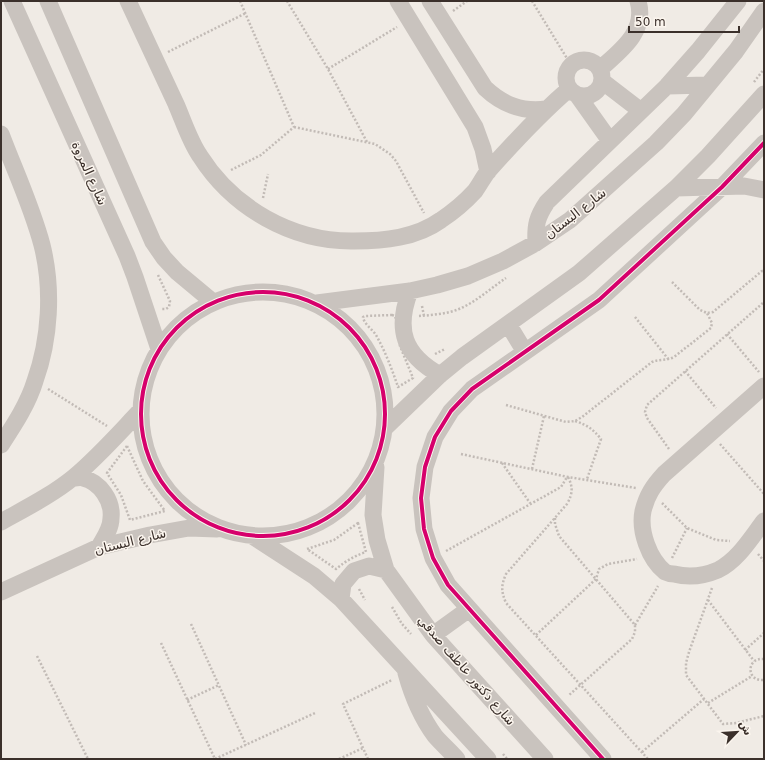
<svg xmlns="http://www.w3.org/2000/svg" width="765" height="760" font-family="'DejaVu Sans','Noto Sans Arabic',sans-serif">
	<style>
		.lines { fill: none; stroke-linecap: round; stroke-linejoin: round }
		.path { stroke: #c2bbb6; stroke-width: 2.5; stroke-dasharray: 2 2; stroke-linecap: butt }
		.minor { stroke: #c9c3be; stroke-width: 17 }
		.cycleway-casing { stroke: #fbf5ee; stroke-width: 6 }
		.cycleway { stroke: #d6006c; stroke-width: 4 }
		.labels { text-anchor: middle; stroke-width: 3; stroke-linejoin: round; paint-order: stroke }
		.street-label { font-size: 13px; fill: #3b302b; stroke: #fbf5ee }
	</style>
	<rect width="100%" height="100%" fill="#f0ebe5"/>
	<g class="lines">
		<path class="path" d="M 240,1 L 294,127
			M 287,1 L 328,69 L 367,142
			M 532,1 L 571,65
			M 453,11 L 467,1
			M 168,52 L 246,13
			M 328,69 L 397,27
			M 754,82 L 764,69
			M 294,127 L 375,144 L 390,154 L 396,161 L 424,213
			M 231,170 L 261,155 L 294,127
			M 263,198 L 268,174
			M 158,275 L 170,301 L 169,307 L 166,309 L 162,309
			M 672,282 L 700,310 L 707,313 L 713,312 L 762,271 L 764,271
			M 422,306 L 424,316
			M 392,315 L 395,316 L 396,319 L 400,346 L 413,378 L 398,387 C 392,369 385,351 376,335 C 372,329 364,324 363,317 L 365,316 Z
			M 419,316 C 432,315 447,314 459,309 C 476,302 491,288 506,278
			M 635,317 L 669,360
			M 727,334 L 759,372
			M 435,354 L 445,349
			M 685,371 L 716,408
			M 48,389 L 107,426
			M 506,405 L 566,422 L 575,421 L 582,417 L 652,362 C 659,359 666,361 674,357 L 711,328 L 712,323 L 707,313
			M 575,421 C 587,425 593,429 601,439 L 587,479
			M 720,444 L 764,494
			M 127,446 L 143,481 L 165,511 L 130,520 L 121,495 L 107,473 Z
			M 669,449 L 647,418 L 645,412 L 647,405 L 764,302
			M 461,454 L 568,477 L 636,488
			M 502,463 L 530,503
			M 532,469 L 544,416
			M 568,477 C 573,487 573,493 567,504 L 506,574 C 501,586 501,591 506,603 L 648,759
			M 662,503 L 687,528 L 716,540 L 730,541
			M 555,518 L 555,524 L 559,536 L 635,625 L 635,632 L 632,639 L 568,696
			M 358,523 L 366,552 C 354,556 346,561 336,569 L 307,549 L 334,540 Z
			M 446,551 L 561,487 L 567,477
			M 758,554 L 764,561
			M 672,558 L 687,528
			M 712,588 L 689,652 L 686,663 L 686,675 L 723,724 L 736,723 L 764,716
			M 359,589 L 365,600
			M 708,600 L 754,661
			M 392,607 L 402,624 L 411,634
			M 191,624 L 246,745
			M 635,625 L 658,586
			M 536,635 L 596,579 L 599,569 L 608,564 L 637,559
			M 161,643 L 215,759
			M 745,650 L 764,633
			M 37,656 L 88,759
			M 764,659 C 746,657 746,682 764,680
			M 187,700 L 219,685
			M 708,703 L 752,676
			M 642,752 L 704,699
			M 503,754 L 507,759
			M 215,759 L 315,713
			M 339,759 L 363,748
			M 368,759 L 343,704 L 392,680"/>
		<path class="minor" d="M 12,1 L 127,256 L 135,277 L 159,349
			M 48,1 L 153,242 L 164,258 L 177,272 L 213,302
			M 128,1 C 144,35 160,70 176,104 C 183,120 190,142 200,156 C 233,208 292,242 354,241 C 384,241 416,238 441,220 C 453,212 465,202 475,191 C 480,184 484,176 489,170 C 514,142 540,114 569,89
			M 398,1 L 475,127 L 483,149 L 488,172
			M 430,1 L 485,88 C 503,105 522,112 546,109
			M566 78a18 18 0 1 1 36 0a18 18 0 1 1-36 0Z
			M 600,69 C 620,51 647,32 638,1
			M 602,81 L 641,111
			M 667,86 L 707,85
			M 578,96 L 610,141
			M 1,134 C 15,171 32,207 42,245 C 53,289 50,339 35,381 C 28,404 14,425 1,445
			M 676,188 L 744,186 L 764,190
			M 536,243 C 535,225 537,217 547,202 L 667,86 L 698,51 L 738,1
			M 410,291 C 395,330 404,355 440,375
			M141 414a122 122 0 1 1 244 0a122 122 0 1 1-244 0Z
			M 317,303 L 410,291 L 437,285 L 468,276 L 503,261 L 536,243 L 570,220 L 656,143 L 684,114 L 736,51 L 764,11
			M 508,324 L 525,352
			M 764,386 L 664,474 C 653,486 647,495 643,511 C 639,531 649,559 665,572 C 667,573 671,574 674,574 C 689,578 704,576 718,570 C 738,560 751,538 764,521
			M 386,427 L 440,375 L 462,357 L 579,273 L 676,188 L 708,156 L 764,94
			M 376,467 L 373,515 L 377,540 L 386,570 L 433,635 L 545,759
			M 74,478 C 77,478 80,477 83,478 C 100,482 113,501 111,518 C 111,529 104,538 99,547
			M 1,522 C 26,508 52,495 74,477 C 98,457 119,433 141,410
			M 254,537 L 314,576 L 341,599 L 488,759
			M 1,592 L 99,547 L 150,535 L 189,528 L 217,529
			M 341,599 L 343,584 L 354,571 L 369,566 L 386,570
			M 433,635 L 469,609
			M 406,673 C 412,695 421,717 435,736 C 442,744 450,751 457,759
			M 603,759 L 448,585 L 433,558 L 424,529 L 421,498 L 425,467 L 435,437 L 451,411 L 472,389 L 599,300 L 722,187 L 764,143"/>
		<g class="cycleway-casing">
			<path id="cycleway" d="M141 414a122 122 0 1 1 244 0a122 122 0 1 1-244 0Z
				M 603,759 L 448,585 L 433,558 L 424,529 L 421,498 L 425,467 L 435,437 L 451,411 L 472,389 L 599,300 L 722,187 L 764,143"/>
		</g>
		<use href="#cycleway" class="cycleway"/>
	</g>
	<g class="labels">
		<g class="street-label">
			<text transform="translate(90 173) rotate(66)" y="5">شارع المروة</text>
			<text transform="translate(575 213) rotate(-38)" y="5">شارع البستان</text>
			<text transform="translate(130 541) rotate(-14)" y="5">شارع البستان</text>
			<text transform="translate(467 670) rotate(49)" y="5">شارع دكتور عاطف صدقي</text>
		</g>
	</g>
	<rect width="765" height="760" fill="none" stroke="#3b302b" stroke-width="4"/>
	<g transform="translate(737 732) rotate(65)" stroke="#fbf5ee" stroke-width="3" paint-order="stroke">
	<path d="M0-3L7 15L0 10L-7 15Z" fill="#3b302b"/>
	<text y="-6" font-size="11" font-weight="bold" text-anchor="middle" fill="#3b302b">ش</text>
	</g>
	<path d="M629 26v6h110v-6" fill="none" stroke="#3b302b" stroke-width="2"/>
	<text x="635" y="26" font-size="12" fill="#3b302b" stroke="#fbf5ee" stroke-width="3" paint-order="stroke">50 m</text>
</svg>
